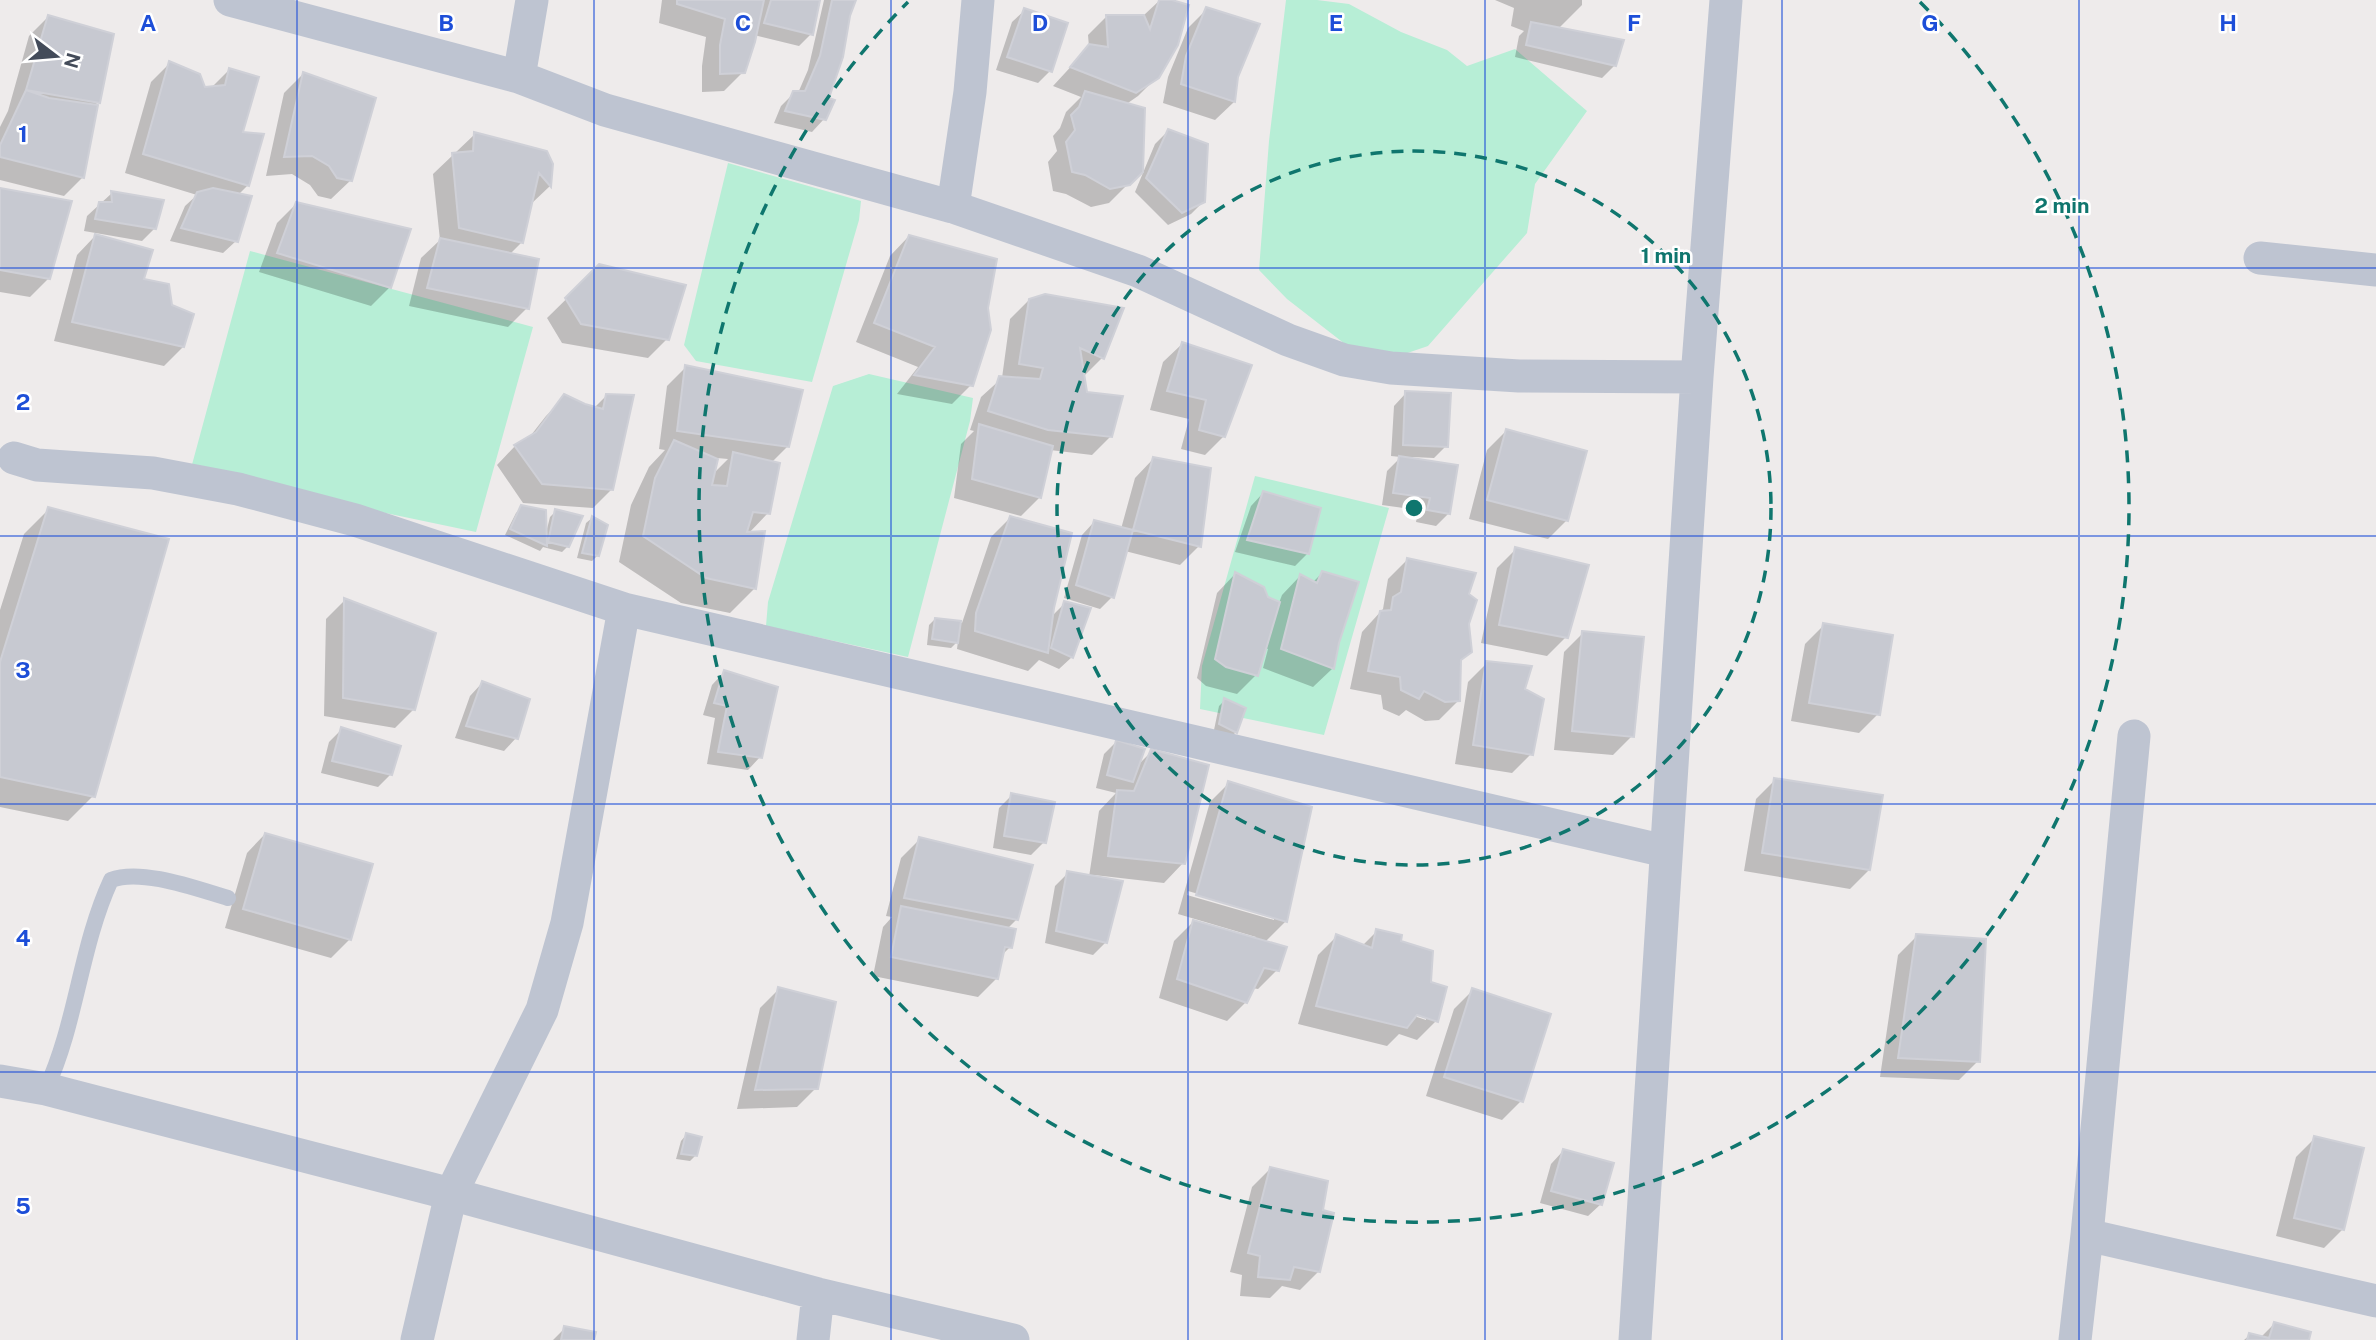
<svg xmlns="http://www.w3.org/2000/svg" width="2376" height="1340" font-family="'Public Sans',sans-serif">
	<style>
		.green { fill: #b7eed6 }
		.shadow { fill: #0003; fill-rule: evenodd }
		.building { fill: #c7c9d1; stroke: #cfd0d7; stroke-width: 2 }
		.lines { fill: none; stroke-linecap: round; stroke-linejoin: round }
		.lane { stroke: #bec4d1; stroke-width: 16 }
		.street { stroke: #bec4d1; stroke-width: 33 }
		.grid { fill: none; stroke: #1d4ed8; stroke-width: 2; stroke-opacity: 0.55 }
		.ring { fill: none; stroke: #0f766e; stroke-width: 3.5; stroke-dasharray: 12 9 }
		.grid-label { font-size: 23px; text-anchor: middle; font-weight: bold; fill: #1d4ed8; stroke: #fff; stroke-width: 5; stroke-linejoin: round; paint-order: stroke }
		.centre { fill: #0f766e; stroke: #fff; stroke-width: 3.5 }
		.ring-label { font-size: 21px; text-anchor: middle; font-weight: bold; fill: #0f766e; stroke: #fff; stroke-width: 5; stroke-linejoin: round; paint-order: stroke }
	</style>
	<rect width="100%" height="100%" fill="#eeebeb"/>
	<path class="green" d="M 1286,0 L 1317,0 L 1349,4 L 1401,32 L 1447,50 L 1467,66 L 1515,49 L 1587,111 L 1535,184 L 1527,233 L 1428,346 L 1372,365 L 1287,299 L 1259,270 L 1269,141 Z
		M 728,163 L 861,201 L 859,220 L 812,382 L 696,361 L 684,345 Z
		M 250,251 L 533,327 L 476,532 L 190,472 Z
		M 869,374 L 973,398 L 970,421 L 908,657 L 766,626 L 768,602 L 833,386 Z
		M 1255,476 L 1389,508 L 1324,735 L 1200,709 L 1202,666 Z"/>
	<path class="shadow" d="M 662,0 L 818,0 L 811,34 L 799,46 L 754,35 L 743,72 L 724,91 L 702,92 L 702,66 L 706,37 L 659,23 Z
		M 824,0 L 854,0 L 826,99 L 824,119 L 812,132 L 774,123 L 781,106 L 794,93 L 798,93 L 808,70 Z
		M 1160,0 L 1166,0 L 1158,76 L 1138,96 L 1125,105 L 1141,171 L 1109,203 L 1091,207 L 1066,194 L 1053,191 L 1048,162 L 1057,151 L 1053,136 L 1060,128 L 1066,112 L 1081,97 L 1053,86 L 1089,47 L 1088,35 L 1107,16 L 1143,16 Z
		M 1495,0 L 1582,0 L 1582,5 L 1558,29 L 1615,65 L 1602,78 L 1515,57 L 1519,36 L 1524,31 L 1511,26 L 1514,8 Z
		M 1207,9 L 1236,77 L 1234,102 L 1215,120 L 1163,103 L 1168,77 L 1188,28 Z
		M 1025,10 L 1050,71 L 1038,83 L 996,70 L 1012,22 Z
		M 48,17 L 98,102 L 94,106 L 83,177 L 64,196 L 0,180 L 0,127 L 8,111 L 29,36 Z
		M 170,63 L 204,89 L 211,88 L 229,70 L 248,185 L 238,195 L 236,241 L 223,253 L 170,241 L 185,206 L 197,195 L 125,173 L 151,82 Z
		M 303,74 L 351,180 L 331,199 L 318,196 L 310,185 L 292,174 L 266,176 L 284,93 Z
		M 1168,131 L 1204,201 L 1191,214 L 1168,225 L 1135,192 L 1155,144 Z
		M 475,134 L 551,165 L 550,186 L 531,204 L 521,243 L 509,255 L 527,308 L 508,327 L 409,306 L 421,258 L 440,240 L 433,174 Z
		M 0,190 L 49,278 L 30,297 L 0,292 Z
		M 112,193 L 155,228 L 142,241 L 84,231 L 87,216 Z
		M 296,204 L 390,287 L 371,306 L 259,272 L 277,223 Z
		M 95,236 L 170,307 L 183,347 L 164,366 L 54,341 L 77,255 Z
		M 909,236 L 971,385 L 952,404 L 897,394 L 918,367 L 856,342 L 890,256 Z
		M 600,266 L 667,339 L 648,358 L 562,343 L 547,318 Z
		M 1029,300 L 1102,358 L 1083,377 L 1086,394 L 1111,436 L 1092,455 L 1050,450 L 1040,497 L 1021,516 L 954,498 L 961,444 L 974,431 L 970,430 L 981,397 L 1002,378 L 1010,319 Z
		M 1182,344 L 1224,436 L 1205,455 L 1181,449 L 1189,419 L 1150,410 L 1163,362 Z
		M 686,367 L 788,446 L 771,463 L 768,513 L 748,534 L 755,588 L 730,613 L 681,603 L 619,562 L 631,505 L 649,467 L 665,450 L 659,449 L 667,386 ZM 717,458 L 728,459 L 713,474 Z
		M 1406,393 L 1446,446 L 1434,458 L 1412,457 L 1449,513 L 1436,526 L 1416,522 L 1418,510 L 1382,505 L 1387,471 L 1401,457 L 1391,456 L 1394,406 Z
		M 606,396 L 612,489 L 593,508 L 523,503 L 497,465 L 515,446 L 528,439 L 546,416 L 565,397 L 593,409 Z
		M 1506,431 L 1567,520 L 1548,539 L 1469,519 L 1487,450 Z
		M 1154,458 L 1199,546 L 1180,565 L 1125,551 L 1112,597 L 1100,609 L 1064,598 L 1082,535 L 1094,522 L 1121,529 L 1135,478 Z
		M 1263,493 L 1319,509 L 1307,554 L 1295,566 L 1235,552 L 1251,506 Z
		M 522,507 L 546,533 L 550,517 L 556,511 L 568,546 L 562,552 L 543,547 L 540,551 L 505,535 L 516,513 Z
		M 49,509 L 93,796 L 68,821 L 0,807 L 0,610 L 24,534 Z
		M 592,518 L 598,555 L 592,561 L 577,558 L 586,523 Z
		M 1010,518 L 1051,617 L 1065,603 L 1072,657 L 1059,669 L 1039,660 L 1028,671 L 957,649 L 958,641 L 951,648 L 927,645 L 929,625 L 935,619 L 962,623 L 991,537 Z
		M 1516,549 L 1566,637 L 1547,656 L 1481,643 L 1497,568 Z
		M 1407,560 L 1467,624 L 1470,651 L 1460,662 L 1458,701 L 1439,720 L 1425,721 L 1406,710 L 1399,716 L 1383,709 L 1381,695 L 1350,689 L 1362,632 L 1383,609 L 1388,579 Z
		M 1322,573 L 1337,642 L 1332,669 L 1313,687 L 1263,668 L 1268,649 L 1265,648 L 1256,675 L 1237,694 L 1206,686 L 1197,678 L 1217,593 L 1235,574 L 1267,599 L 1279,603 L 1282,595 L 1300,576 L 1312,583 Z
		M 345,600 L 414,709 L 395,728 L 324,716 L 326,619 Z
		M 1824,625 L 1878,714 L 1859,733 L 1791,721 L 1805,644 Z
		M 1583,633 L 1632,736 L 1613,755 L 1554,750 L 1564,652 Z
		M 1487,663 L 1523,690 L 1531,754 L 1512,773 L 1455,764 L 1468,682 Z
		M 724,672 L 760,757 L 748,770 L 707,764 L 715,718 L 703,715 L 712,685 Z
		M 482,683 L 516,738 L 504,751 L 455,738 L 470,696 Z
		M 1224,701 L 1236,732 L 1230,738 L 1214,730 L 1219,706 Z
		M 342,729 L 390,775 L 378,787 L 321,773 L 329,742 Z
		M 1116,742 L 1138,765 L 1152,751 L 1183,863 L 1164,883 L 1094,875 L 1106,942 L 1093,955 L 1045,943 L 1055,886 L 1068,873 L 1089,877 L 1099,811 L 1116,793 L 1096,788 L 1104,754 Z
		M 1775,780 L 1869,870 L 1850,889 L 1744,871 L 1756,799 Z
		M 1229,783 L 1286,921 L 1264,943 L 1277,970 L 1258,989 L 1252,988 L 1246,1002 L 1227,1021 L 1159,998 L 1174,941 L 1193,922 L 1255,940 L 1256,937 L 1178,914 L 1210,802 ZM 1188,891 L 1274,916 L 1274,920 L 1187,895 Z
		M 1012,795 L 1044,842 L 1031,855 L 993,848 L 999,808 Z
		M 265,834 L 350,939 L 331,958 L 225,928 L 247,853 Z
		M 920,839 L 1017,919 L 1007,929 L 1010,947 L 1001,956 L 997,978 L 978,997 L 873,976 L 883,927 L 892,917 L 886,916 L 901,858 Z
		M 1377,931 L 1399,942 L 1429,983 L 1436,1021 L 1417,1040 L 1399,1034 L 1387,1046 L 1298,1024 L 1318,955 L 1337,936 L 1362,946 ZM 1409,1011 L 1426,1016 L 1426,1020 L 1408,1014 Z
		M 1917,936 L 1978,1061 L 1959,1080 L 1880,1077 L 1898,955 Z
		M 779,989 L 816,1088 L 797,1107 L 737,1109 L 760,1008 Z
		M 1473,990 L 1521,1101 L 1502,1120 L 1426,1096 L 1454,1009 Z
		M 686,1135 L 696,1155 L 690,1161 L 676,1159 L 681,1141 Z
		M 2315,1138 L 2343,1229 L 2324,1248 L 2276,1236 L 2296,1157 Z
		M 1563,1151 L 1601,1204 L 1588,1216 L 1540,1203 L 1551,1164 Z
		M 1271,1168 L 1321,1211 L 1319,1271 L 1300,1290 L 1282,1286 L 1270,1298 L 1240,1296 L 1242,1275 L 1230,1272 L 1252,1187 Z
		M 2274,1324 L 2307,1340 L 2244,1340 L 2250,1335 L 2260,1338 Z
		M 565,1328 L 592,1340 L 553,1340 Z"/>
	<path class="building" d="M 677,0 L 764,0 L 755,42 L 745,73 L 720,74 L 720,45 L 725,19 L 677,4 Z
		M 771,0 L 820,0 L 813,35 L 764,23 Z
		M 832,0 L 856,0 L 850,16 L 843,57 L 829,98 L 835,100 L 826,120 L 785,111 L 793,91 L 805,91 L 820,56 Z
		M 1159,0 L 1172,0 L 1189,5 L 1178,45 L 1159,78 L 1136,93 L 1070,67 L 1089,44 L 1108,47 L 1106,15 L 1144,15 L 1150,29 Z
		M 1206,7 L 1260,24 L 1238,77 L 1235,102 L 1181,84 L 1186,56 Z
		M 1024,8 L 1068,23 L 1052,72 L 1007,57 Z
		M 48,15 L 114,34 L 100,103 L 26,90 Z
		M 1531,22 L 1624,40 L 1616,66 L 1526,45 Z
		M 169,61 L 200,74 L 205,87 L 225,85 L 229,68 L 259,77 L 243,132 L 264,134 L 249,186 L 143,154 Z
		M 303,72 L 376,98 L 352,181 L 337,178 L 329,166 L 312,156 L 284,157 Z
		M 26,90 L 49,98 L 98,105 L 84,178 L 0,157 L 0,145 Z
		M 1085,91 L 1145,108 L 1143,172 L 1130,185 L 1110,189 L 1085,175 L 1072,172 L 1066,142 L 1075,130 L 1071,115 L 1079,107 Z
		M 1168,129 L 1208,144 L 1205,202 L 1182,213 L 1146,178 Z
		M 474,132 L 547,151 L 553,164 L 551,187 L 539,173 L 523,243 L 459,228 L 452,153 L 473,151 Z
		M 0,188 L 72,201 L 50,279 L 0,270 Z
		M 213,188 L 252,196 L 238,242 L 181,228 L 197,192 Z
		M 111,191 L 164,200 L 156,229 L 95,219 L 99,202 L 112,202 Z
		M 296,202 L 411,229 L 391,288 L 277,253 Z
		M 95,234 L 153,250 L 144,279 L 169,284 L 172,305 L 194,314 L 184,347 L 72,322 Z
		M 909,235 L 997,259 L 988,308 L 991,330 L 973,386 L 914,375 L 935,347 L 874,323 Z
		M 440,238 L 539,259 L 529,309 L 427,288 Z
		M 599,264 L 686,285 L 669,340 L 581,324 L 565,298 Z
		M 1045,294 L 1124,308 L 1104,359 L 1080,348 L 1087,392 L 1123,396 L 1112,437 L 1048,430 L 988,411 L 999,376 L 1040,379 L 1043,368 L 1019,364 L 1029,299 Z
		M 1182,342 L 1252,365 L 1225,437 L 1199,430 L 1206,400 L 1167,391 Z
		M 685,365 L 803,390 L 789,447 L 677,431 Z
		M 1405,391 L 1451,393 L 1448,447 L 1403,445 Z
		M 564,394 L 585,404 L 603,409 L 606,394 L 634,395 L 613,490 L 542,484 L 514,445 L 536,432 Z
		M 979,424 L 1053,446 L 1041,498 L 972,479 Z
		M 1506,429 L 1587,451 L 1568,521 L 1487,500 Z
		M 674,440 L 718,459 L 712,485 L 727,486 L 733,452 L 780,463 L 770,514 L 753,512 L 747,532 L 765,531 L 756,589 L 706,578 L 643,536 L 655,478 Z
		M 1399,456 L 1458,465 L 1450,514 L 1427,510 L 1430,498 L 1393,493 Z
		M 1153,457 L 1211,468 L 1201,547 L 1133,530 Z
		M 1263,491 L 1321,508 L 1309,554 L 1247,540 Z
		M 521,505 L 546,510 L 547,546 L 510,529 Z
		M 48,507 L 169,539 L 95,797 L 0,777 L 0,662 Z
		M 555,509 L 583,516 L 569,547 L 548,542 Z
		M 592,516 L 608,525 L 599,556 L 582,553 Z
		M 1010,516 L 1072,533 L 1054,608 L 1048,653 L 975,631 L 976,613 Z
		M 1094,520 L 1133,530 L 1114,598 L 1076,585 Z
		M 1515,547 L 1589,565 L 1568,638 L 1499,625 Z
		M 1407,558 L 1476,573 L 1469,594 L 1477,600 L 1469,624 L 1472,652 L 1461,660 L 1460,701 L 1445,702 L 1424,691 L 1419,699 L 1401,690 L 1400,677 L 1368,671 L 1380,611 L 1391,610 L 1393,597 L 1401,592 Z
		M 1322,571 L 1359,582 L 1339,643 L 1334,669 L 1281,649 L 1300,574 L 1317,583 Z
		M 1235,572 L 1264,587 L 1268,597 L 1280,602 L 1258,676 L 1226,667 L 1215,659 Z
		M 344,598 L 436,633 L 415,710 L 343,698 Z
		M 1064,601 L 1091,608 L 1073,658 L 1051,648 Z
		M 935,618 L 961,621 L 958,643 L 932,639 Z
		M 1823,623 L 1893,635 L 1880,715 L 1809,703 Z
		M 1582,631 L 1644,637 L 1634,737 L 1572,731 Z
		M 1486,661 L 1532,666 L 1525,689 L 1544,699 L 1533,755 L 1473,745 Z
		M 724,670 L 778,687 L 762,758 L 718,752 L 727,706 L 714,703 Z
		M 482,681 L 530,699 L 518,739 L 466,726 Z
		M 1224,698 L 1246,708 L 1237,733 L 1219,724 Z
		M 341,727 L 401,746 L 392,775 L 332,761 Z
		M 1116,740 L 1145,749 L 1133,782 L 1107,775 Z
		M 1151,749 L 1209,765 L 1185,864 L 1108,856 L 1117,790 L 1134,791 Z
		M 1774,778 L 1883,795 L 1870,870 L 1762,853 Z
		M 1228,781 L 1312,807 L 1287,922 L 1196,895 Z
		M 1011,793 L 1055,802 L 1046,843 L 1004,836 Z
		M 265,833 L 373,864 L 351,940 L 243,909 Z
		M 919,837 L 1033,865 L 1018,920 L 904,898 Z
		M 1067,871 L 1123,881 L 1107,943 L 1056,931 Z
		M 901,906 L 1016,929 L 1012,948 L 1005,947 L 998,979 L 891,957 Z
		M 1193,920 L 1287,947 L 1279,971 L 1264,968 L 1247,1003 L 1177,979 Z
		M 1376,929 L 1402,935 L 1401,941 L 1433,951 L 1431,982 L 1447,987 L 1438,1022 L 1417,1015 L 1407,1028 L 1316,1006 L 1336,934 L 1372,948 Z
		M 1916,934 L 1986,939 L 1980,1062 L 1898,1058 Z
		M 778,987 L 836,1002 L 818,1089 L 755,1090 Z
		M 1472,988 L 1551,1014 L 1523,1102 L 1444,1077 Z
		M 686,1133 L 702,1137 L 697,1156 L 681,1154 Z
		M 2314,1136 L 2364,1148 L 2344,1230 L 2294,1218 Z
		M 1563,1149 L 1614,1163 L 1602,1205 L 1551,1191 Z
		M 1270,1167 L 1328,1181 L 1323,1210 L 1334,1213 L 1320,1272 L 1294,1267 L 1290,1280 L 1258,1277 L 1260,1256 L 1248,1253 Z
		M 2274,1322 L 2311,1332 L 2309,1340 L 2247,1340 L 2249,1333 L 2269,1338 Z
		M 564,1326 L 596,1332 L 594,1340 L 561,1340 Z"/>
	<g class="lines">
		<path class="lane" d="M 46,1089 C 77,1022 80,947 111,880 C 141,868 197,889 228,898"/>
		<path class="street" d="M 230,0 L 519,77
			M 532,0 L 519,77 L 605,110 L 953,207 L 1138,271 L 1288,340 L 1344,360 L 1391,368 L 1519,376 L 1697,377
			M 953,207 L 970,92 L 978,0
			M 2260,258 L 2376,270
			M 14,458 L 37,465 L 153,473 L 238,489 L 355,520 L 624,609 L 567,923 L 542,1010 L 451,1194 L 417,1340
			M 624,609 L 1665,851
			M 0,1081 L 46,1089 L 451,1194 L 818,1294 L 1013,1340
			M 2087,1235 L 2134,736
			M 813,1340 L 818,1294
			M 1635,1340 L 1697,377 L 1726,0
			M 2075,1340 L 2087,1235 L 2376,1301"/>
	</g>
	<path class="grid" d="M 297,0 L 297,1340M 594,0 L 594,1340M 891,0 L 891,1340M 1188,0 L 1188,1340M 1485,0 L 1485,1340M 1782,0 L 1782,1340M 2079,0 L 2079,1340M 0,268 L 2376,268M 0,536 L 2376,536M 0,804 L 2376,804M 0,1072 L 2376,1072"/>
	<g class="ring">
		<circle cx="1414" cy="508" r="357"/>
		<path d="M1920 2A715 715 0 1 1 908 2"/>
	</g>
	<g class="grid-label">
		<text x="148" y="31">A</text>
		<text x="446" y="31">B</text>
		<text x="743" y="31">C</text>
		<text x="1040" y="31">D</text>
		<text x="1336" y="31">E</text>
		<text x="1634" y="31">F</text>
		<text x="1930" y="31">G</text>
		<text x="2228" y="31">H</text>
		<text x="23" y="142">1</text>
		<text x="23" y="410">2</text>
		<text x="23" y="678">3</text>
		<text x="23" y="946">4</text>
		<text x="23" y="1214">5</text>
	</g>
	<circle cx="1414" cy="508" r="10" class="centre"/>
	<g class="ring-label">
		<text x="2062" y="213">2 min</text>
		<text x="1666" y="263">1 min</text>
	</g>
	<g transform="translate(56 56) rotate(106)" stroke="#ffffff" stroke-width="5" paint-order="stroke">
	<path d="M0-5L12 26L0 18L-12 26Z" fill="#434b59"/>
	<text y="-10" font-size="19" font-weight="bold" text-anchor="middle" fill="#434b59">N</text>
	</g>
</svg>
